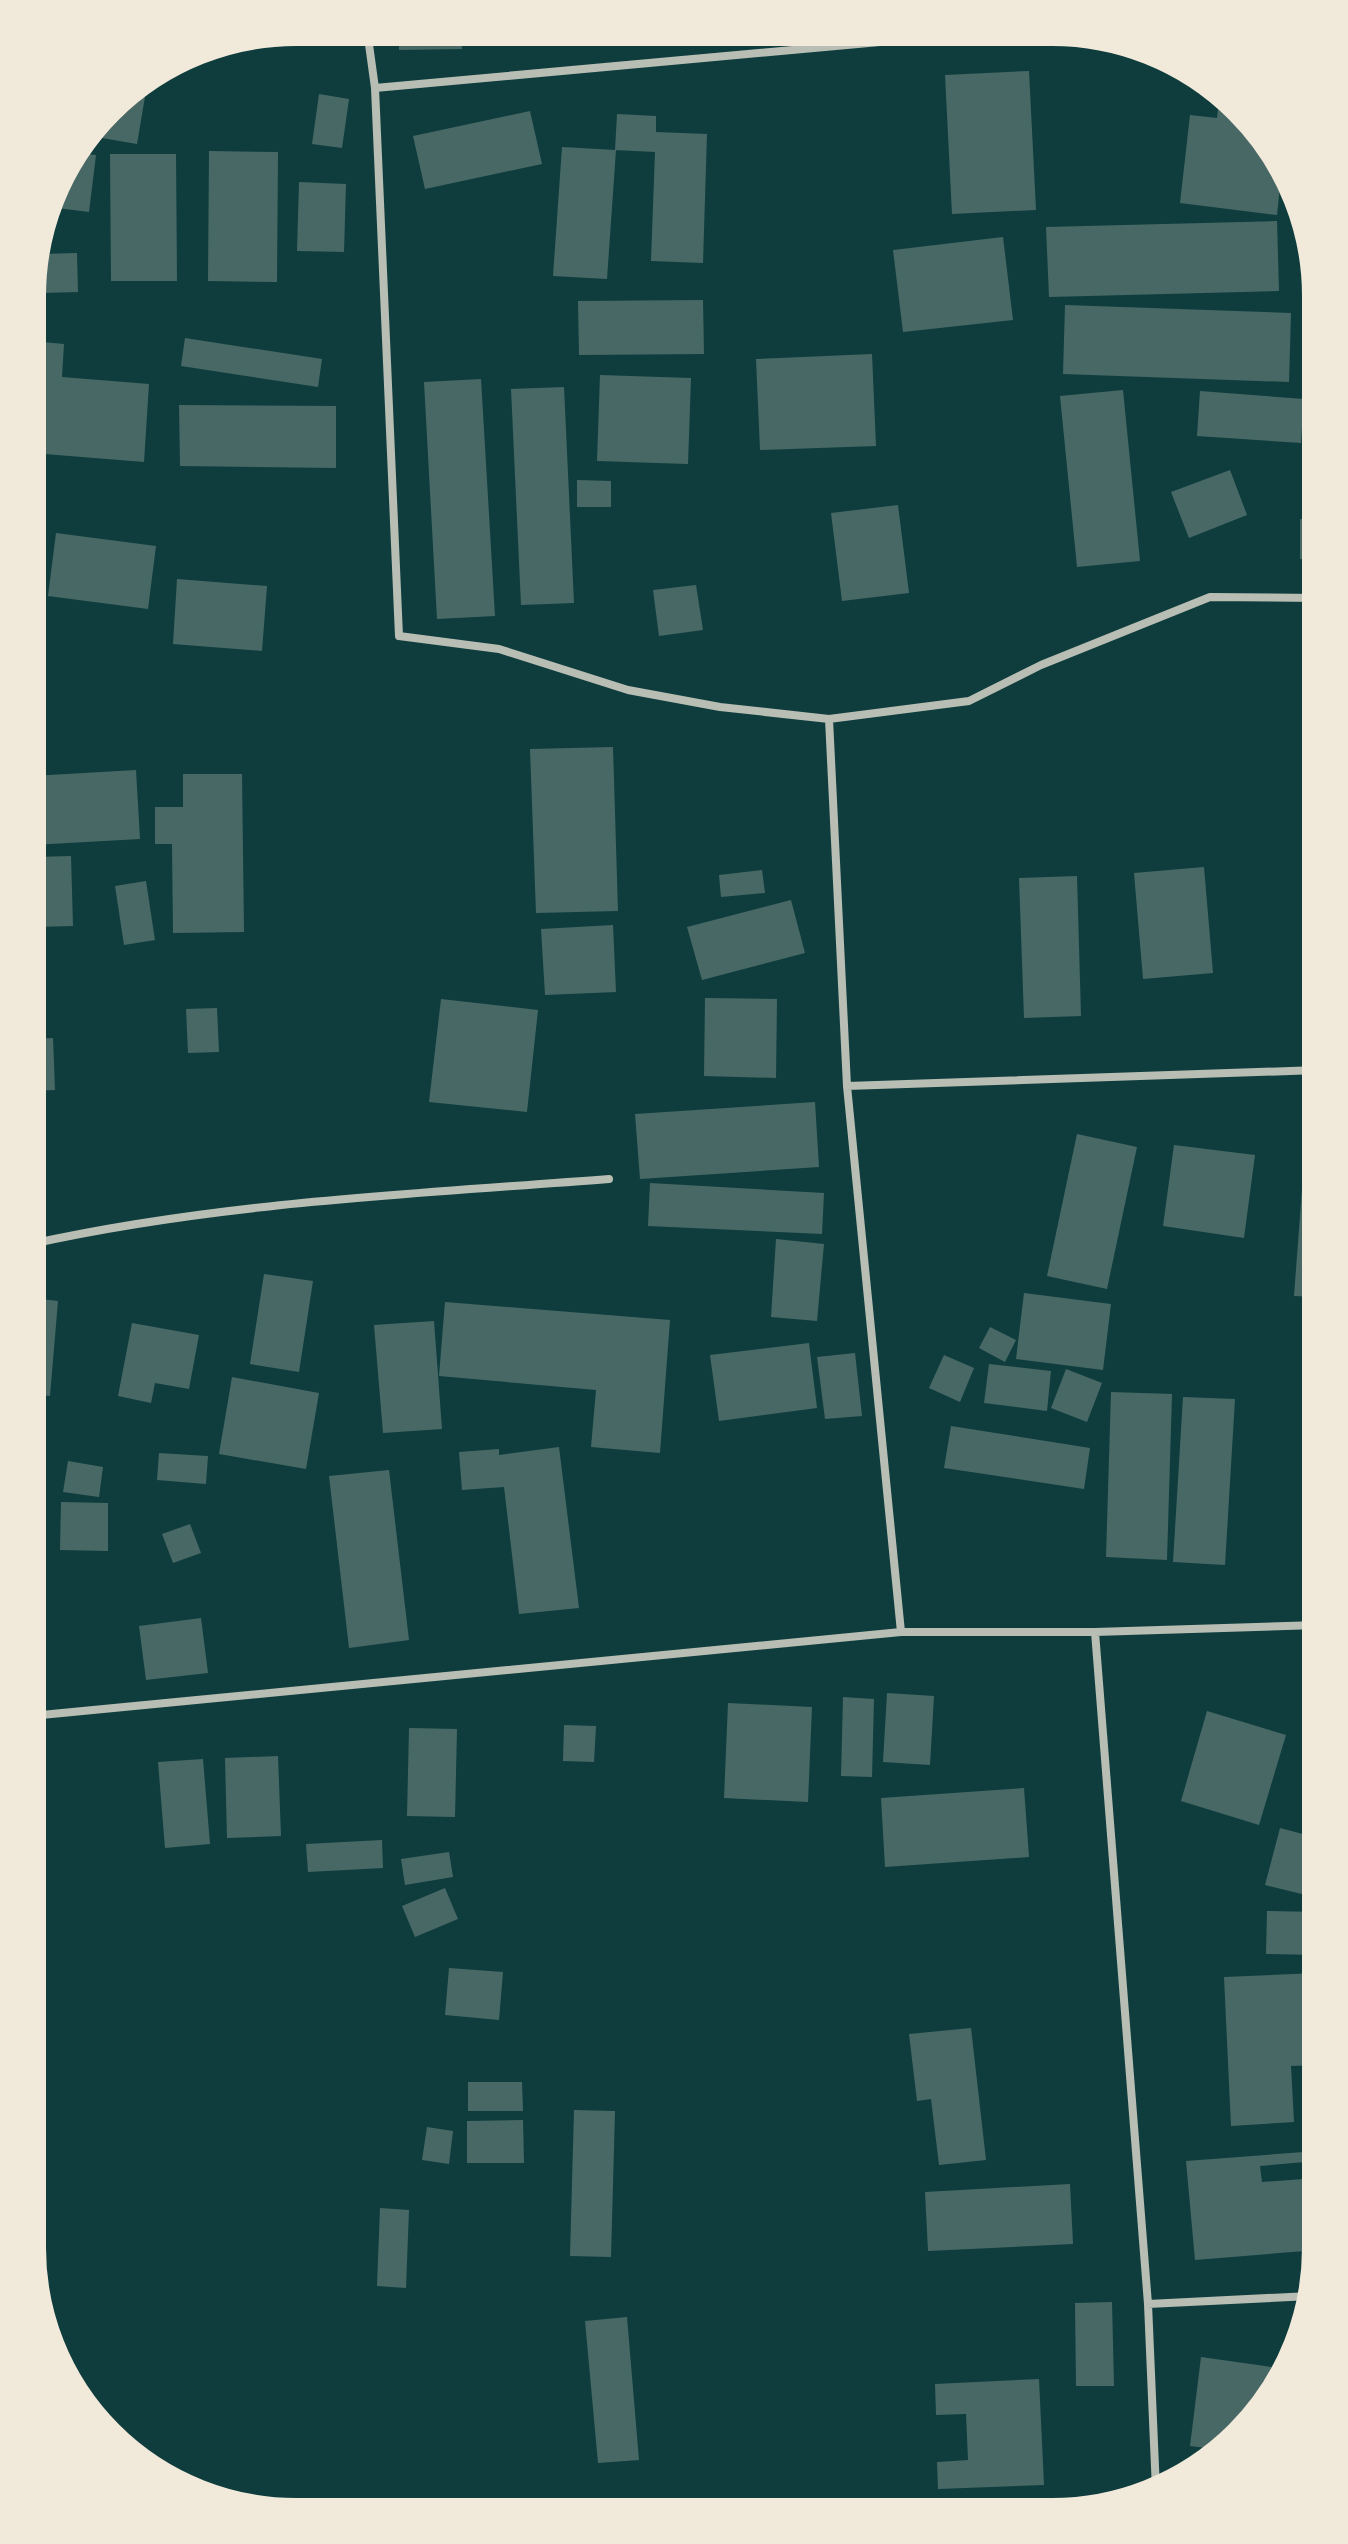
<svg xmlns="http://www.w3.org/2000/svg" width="1348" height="2544" font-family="'Archivo Narrow',sans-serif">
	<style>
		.building { fill: #486865 }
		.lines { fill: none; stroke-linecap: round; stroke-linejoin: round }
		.minor { stroke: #b8beb3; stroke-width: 8 }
		.rim { fill: none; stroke: #f1e9da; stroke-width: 4 }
	</style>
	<rect width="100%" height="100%" fill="#0f3d3e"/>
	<path class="building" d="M 399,31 L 461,31 L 462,49 L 399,50 Z
		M 1029,71 L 1036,210 L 952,214 L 945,75 Z
		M 148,79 L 137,144 L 90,136 L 120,96 Z
		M 1220,92 L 1227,96 L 1281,177 L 1277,215 L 1180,203 L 1190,115 L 1217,118 Z
		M 319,94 L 349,99 L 342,148 L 312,144 Z
		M 530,111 L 542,164 L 425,189 L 413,136 Z
		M 617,114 L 656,116 L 656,132 L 707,134 L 703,263 L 651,261 L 655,152 L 615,150 Z
		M 562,147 L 616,150 L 607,279 L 553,276 Z
		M 209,151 L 278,152 L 277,282 L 208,281 Z
		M 77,153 L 96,155 L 89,212 L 49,207 L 58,178 Z
		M 110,154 L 176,154 L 177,281 L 111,281 Z
		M 299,182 L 346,184 L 344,252 L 297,251 Z
		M 1277,221 L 1279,291 L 1049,297 L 1046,227 Z
		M 1003,237 L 1013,320 L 903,332 L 893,250 Z
		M 77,253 L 78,292 L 41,293 L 40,254 Z
		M 703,300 L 704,354 L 579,355 L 578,301 Z
		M 1065,305 L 1291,313 L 1289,382 L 1063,374 Z
		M 185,338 L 322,359 L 318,387 L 181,366 Z
		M 32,341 L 64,344 L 62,377 L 149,384 L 144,462 L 32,453 Z
		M 872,354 L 876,446 L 760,450 L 756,359 Z
		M 600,375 L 691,378 L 688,464 L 597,461 Z
		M 481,379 L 495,616 L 437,619 L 424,382 Z
		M 564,387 L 574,603 L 521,605 L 511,389 Z
		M 1123,390 L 1140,561 L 1077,567 L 1060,396 Z
		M 1200,391 L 1304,399 L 1301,443 L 1197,436 Z
		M 179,405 L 336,406 L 336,468 L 180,466 Z
		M 1230,470 L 1247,515 L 1189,538 L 1171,492 Z
		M 577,480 L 611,481 L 611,507 L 577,507 Z
		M 898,505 L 909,593 L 842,601 L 831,513 Z
		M 1300,519 L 1318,520 L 1318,560 L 1300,559 Z
		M 56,533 L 156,546 L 148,609 L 48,596 Z
		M 177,579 L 267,586 L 262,651 L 173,644 Z
		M 696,585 L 703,630 L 659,636 L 653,590 Z
		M 1305,672 L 1318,672 L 1318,737 L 1307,737 Z
		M 613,747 L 618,911 L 536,913 L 530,749 Z
		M 136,770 L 140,839 L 32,845 L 32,776 Z
		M 183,774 L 242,774 L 244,932 L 173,933 L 172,844 L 155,844 L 155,807 L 183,807 Z
		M 71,856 L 73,926 L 36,927 L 33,857 Z
		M 1204,867 L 1213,973 L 1143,979 L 1134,873 Z
		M 762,870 L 765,893 L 721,897 L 719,875 Z
		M 1077,876 L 1081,1016 L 1024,1018 L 1019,878 Z
		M 146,881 L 155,940 L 124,945 L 115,886 Z
		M 791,900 L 805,953 L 702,980 L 687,927 Z
		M 613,925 L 616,992 L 545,995 L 541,929 Z
		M 705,998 L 777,999 L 776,1078 L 704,1076 Z
		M 441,999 L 538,1010 L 527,1112 L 429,1102 Z
		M 217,1008 L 219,1052 L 188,1053 L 186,1009 Z
		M 53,1038 L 55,1090 L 31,1091 L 31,1039 Z
		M 31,1101 L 38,1101 L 37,1182 L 31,1182 Z
		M 815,1102 L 819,1167 L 640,1179 L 635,1114 Z
		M 1077,1134 L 1137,1147 L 1107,1289 L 1047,1276 Z
		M 1174,1145 L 1255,1155 L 1244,1238 L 1163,1226 Z
		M 1304,1162 L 1318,1163 L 1318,1297 L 1294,1296 Z
		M 650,1183 L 824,1193 L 822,1234 L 648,1226 Z
		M 776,1239 L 824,1244 L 817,1321 L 771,1317 Z
		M 264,1274 L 313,1281 L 299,1372 L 250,1364 Z
		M 1024,1293 L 1111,1304 L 1103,1370 L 1016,1359 Z
		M 31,1298 L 58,1301 L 50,1396 L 31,1394 Z
		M 445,1302 L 670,1320 L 660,1453 L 591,1447 L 596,1390 L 439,1376 Z
		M 434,1321 L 442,1429 L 383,1433 L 374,1325 Z
		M 132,1323 L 199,1335 L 189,1389 L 155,1383 L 151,1403 L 118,1396 Z
		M 990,1327 L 1016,1340 L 1005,1362 L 979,1348 Z
		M 809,1343 L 817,1408 L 719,1421 L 710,1355 Z
		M 855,1353 L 862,1416 L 825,1419 L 817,1357 Z
		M 944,1355 L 974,1368 L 960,1402 L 929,1388 Z
		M 989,1364 L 1051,1371 L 1047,1411 L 984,1403 Z
		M 1066,1369 L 1102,1383 L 1087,1422 L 1051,1408 Z
		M 232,1377 L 319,1393 L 306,1469 L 219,1454 Z
		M 1111,1392 L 1172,1394 L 1167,1560 L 1106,1557 Z
		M 1183,1397 L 1235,1399 L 1225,1565 L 1173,1562 Z
		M 951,1426 L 1090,1448 L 1084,1489 L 944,1468 Z
		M 31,1427 L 45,1428 L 36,1502 L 31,1502 Z
		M 559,1447 L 579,1608 L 519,1614 L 504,1487 L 462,1490 L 459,1452 L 499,1449 L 499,1455 Z
		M 159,1453 L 208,1456 L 206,1484 L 157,1480 Z
		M 68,1461 L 103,1467 L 99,1497 L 63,1492 Z
		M 389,1470 L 409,1640 L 349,1648 L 329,1476 Z
		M 61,1502 L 108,1503 L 108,1551 L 60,1550 Z
		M 190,1524 L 201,1553 L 173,1563 L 162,1534 Z
		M 201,1618 L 208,1673 L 146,1680 L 139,1626 Z
		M 887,1693 L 934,1696 L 930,1765 L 883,1762 Z
		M 843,1697 L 874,1699 L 872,1777 L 841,1776 Z
		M 728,1703 L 812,1707 L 808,1802 L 724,1798 Z
		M 1207,1711 L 1286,1735 L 1259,1825 L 1181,1801 Z
		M 564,1725 L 596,1726 L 594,1762 L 563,1761 Z
		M 409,1728 L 457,1729 L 455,1817 L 407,1816 Z
		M 1316,1751 L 1318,1751 L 1318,1821 L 1306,1820 Z
		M 278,1756 L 281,1836 L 227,1838 L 225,1758 Z
		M 203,1759 L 210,1844 L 165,1848 L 158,1762 Z
		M 1024,1788 L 1029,1857 L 885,1867 L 881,1798 Z
		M 1280,1828 L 1318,1838 L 1318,1898 L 1265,1885 Z
		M 382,1840 L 383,1868 L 308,1872 L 306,1844 Z
		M 449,1852 L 453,1877 L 405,1885 L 401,1859 Z
		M 445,1888 L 458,1919 L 415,1937 L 402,1906 Z
		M 1267,1911 L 1318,1912 L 1317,1955 L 1266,1954 Z
		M 449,1968 L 503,1972 L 499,2020 L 445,2015 Z
		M 1317,1973 L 1317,2065 L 1291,2066 L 1294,2122 L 1231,2126 L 1224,1977 Z
		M 971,2028 L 986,2160 L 939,2165 L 931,2099 L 917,2101 L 909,2034 Z
		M 468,2082 L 522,2082 L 523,2111 L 468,2111 Z
		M 574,2110 L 615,2111 L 611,2257 L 570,2256 Z
		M 523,2120 L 524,2163 L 467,2163 L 467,2121 Z
		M 427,2127 L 453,2131 L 449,2164 L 422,2160 Z
		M 1317,2151 L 1317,2161 L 1260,2166 L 1262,2182 L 1317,2178 L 1317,2250 L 1195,2260 L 1186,2161 Z
		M 1070,2184 L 1073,2244 L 928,2251 L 925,2192 Z
		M 380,2208 L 409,2210 L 406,2288 L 377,2286 Z
		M 1112,2302 L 1114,2386 L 1076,2386 L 1075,2303 Z
		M 627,2317 L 639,2460 L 598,2463 L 585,2321 Z
		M 1201,2357 L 1287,2369 L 1263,2410 L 1223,2450 L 1190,2446 Z
		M 1039,2379 L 1044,2485 L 938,2489 L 937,2462 L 968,2460 L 966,2414 L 936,2415 L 935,2384 Z
		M 338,2504 L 411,2510 L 411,2512 L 337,2512 Z"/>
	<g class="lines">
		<path class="minor" d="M 367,30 L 375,88 L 399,636 L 499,649 L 628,690 L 720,707 L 829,719 L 969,701 L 1041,665 L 1210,597 L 1318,598
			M 375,88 L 968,34
			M 829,719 L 847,1086 L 901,1632
			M 847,1086 L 1318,1070
			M 31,1244 C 221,1202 416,1194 609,1179
			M 1095,1632 L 1148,2304 L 1156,2490
			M 31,1716 L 901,1632 L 1095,1632 L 1318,1625
			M 1148,2304 L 1310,2296"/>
	</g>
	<path d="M0 0H1348V2544H0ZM296 44H1052A252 252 0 0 1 1304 296V2248A252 252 0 0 1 1052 2500H296A252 252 0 0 1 44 2248V296A252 252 0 0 1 296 44Z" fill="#f1e9da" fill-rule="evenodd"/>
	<path class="rim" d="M296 44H1052A252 252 0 0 1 1304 296V2248A252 252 0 0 1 1052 2500H296A252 252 0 0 1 44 2248V296A252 252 0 0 1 296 44Z"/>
</svg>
